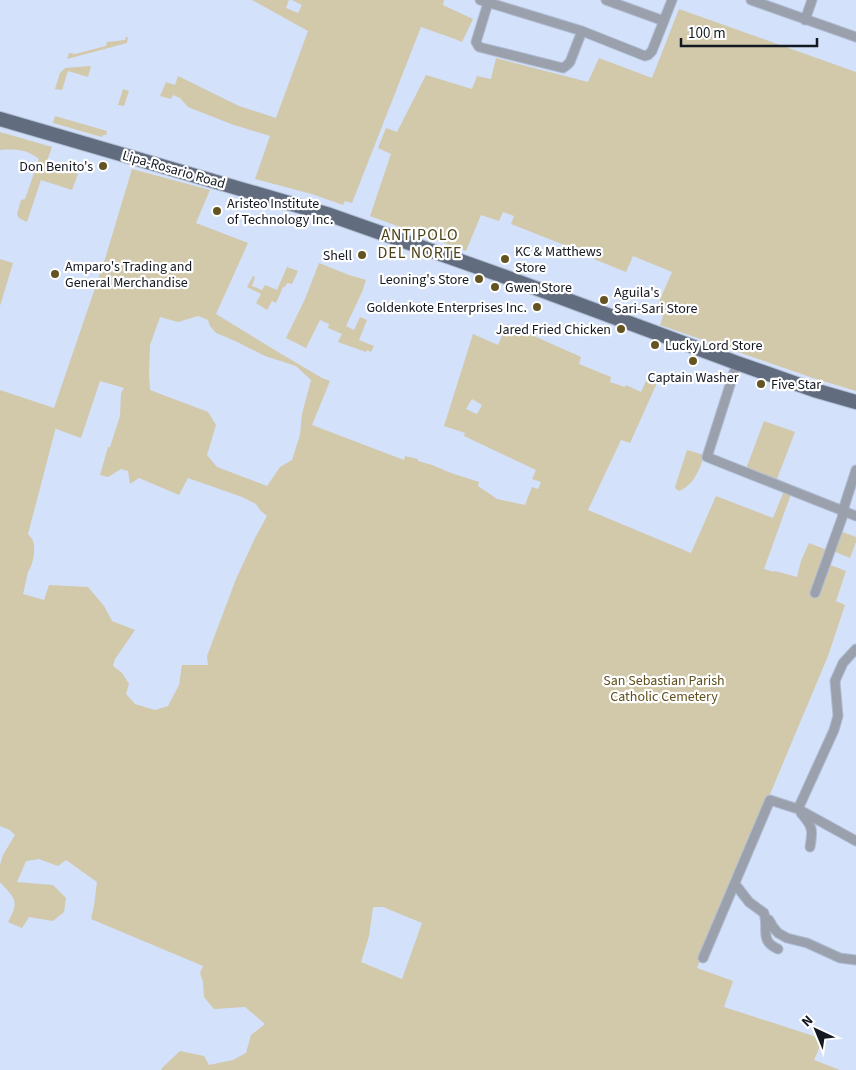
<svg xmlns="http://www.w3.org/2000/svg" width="856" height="1070" font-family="'Source Sans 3',sans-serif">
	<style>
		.green { fill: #d2c8aa; fill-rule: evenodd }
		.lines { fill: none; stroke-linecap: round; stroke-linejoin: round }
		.minor-casing { stroke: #b0bdd4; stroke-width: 11 }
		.primary-casing { stroke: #b0bdd4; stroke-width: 16 }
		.minor { stroke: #9ba1ac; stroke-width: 9 }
		.primary { stroke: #616c7f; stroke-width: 14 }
		.poi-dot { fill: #645422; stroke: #fff; stroke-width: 2 }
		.labels { text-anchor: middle; stroke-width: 4.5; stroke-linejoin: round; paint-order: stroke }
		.poi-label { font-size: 14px; fill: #131821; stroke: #fff; text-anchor: start }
		.street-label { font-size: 14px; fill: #131821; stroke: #fff }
		.park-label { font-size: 14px; fill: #5f501d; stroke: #fff }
		.quarter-label { font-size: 16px; letter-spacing: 1px; fill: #4d4118; stroke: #fff }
	</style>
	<rect width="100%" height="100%" fill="#d3e1fb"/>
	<path class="green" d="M 252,0 L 289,0 L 286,8 L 298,13 L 302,5 L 292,0 L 444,0 L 443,5 L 473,19 L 462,42 L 455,39 L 421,27 L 352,203 L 345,201 L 343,205 L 312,194 L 255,179 L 270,136 L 231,124 L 188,107 L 180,98 L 173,95 L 171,99 L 160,96 L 166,82 L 175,85 L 178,76 L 239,106 L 276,118 L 308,31 Z
		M 679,9 L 856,72 L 856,391 L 813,378 L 660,325 L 663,317 L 656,309 L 672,272 L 633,256 L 626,272 L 594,259 L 595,257 L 511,224 L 514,216 L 503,212 L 499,221 L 481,215 L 466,251 L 370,216 L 391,154 L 378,148 L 386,128 L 397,132 L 426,75 L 472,89 L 477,76 L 491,79 L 496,58 L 588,82 L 599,58 L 652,78 Z
		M 126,37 L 128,37 L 127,43 L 67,59 L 69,53 L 75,54 L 106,46 L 107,42 L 125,40 Z
		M 91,66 L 88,77 L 68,71 L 62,90 L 55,89 L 60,73 L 65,68 Z
		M 123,89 L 129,91 L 124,106 L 118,105 Z
		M 55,116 L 107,131 L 106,135 L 103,135 L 102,137 L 53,123 Z
		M 0,132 L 52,147 L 46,164 L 78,174 L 72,190 L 41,180 L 27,222 L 19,218 L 17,214 L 21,200 L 25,199 L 39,159 C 26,149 16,149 0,150 Z
		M 132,169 L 210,190 L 196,223 L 248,243 L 216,314 L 278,352 L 322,378 L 330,381 L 312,425 L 404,460 L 405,456 L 418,459 L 418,461 L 432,465 L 451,473 L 479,482 L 478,486 L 497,499 L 525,505 L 532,487 L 538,489 L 541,482 L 532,479 L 536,470 L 464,436 L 465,433 L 444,426 L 473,334 L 498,345 L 507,324 L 581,357 L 579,364 L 611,377 L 610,382 L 625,387 L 626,385 L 641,392 L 647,379 L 657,383 L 630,443 L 621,440 L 588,510 L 691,553 L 716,496 L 773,518 L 784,491 L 791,494 L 764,569 L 774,572 L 775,571 L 797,577 L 801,561 L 809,543 L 827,550 L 828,564 L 846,571 L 836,601 L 845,605 L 828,656 L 697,968 L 733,981 L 724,1007 L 823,1039 L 814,1060 L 840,1070 L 161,1070 L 163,1067 L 180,1051 L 204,1056 L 209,1065 L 233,1060 L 246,1053 L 251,1035 L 265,1024 L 245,1007 L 214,1009 L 204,997 L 203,982 L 200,973 L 203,966 L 91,919 L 94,906 L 97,882 L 66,860 L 58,866 L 39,859 L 26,861 L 17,882 L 53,885 L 66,898 L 64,912 L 53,921 L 29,917 L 22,928 L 8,922 C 20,900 15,899 0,882 L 0,865 L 3,855 L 15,835 L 10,830 L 0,826 L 0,390 L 54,408 L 105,259 ZM 198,316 L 208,320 L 210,326 L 216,333 L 233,340 L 265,356 L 296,366 L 311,380 L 302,414 L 300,435 L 292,460 L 280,467 L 267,486 L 217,467 L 207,455 L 216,425 L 208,412 L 150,390 L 149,374 L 150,345 L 160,317 L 178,322 ZM 100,381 L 124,388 L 121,393 L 120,416 L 110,447 L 108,447 L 100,475 L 108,477 L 121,469 L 128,471 L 130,484 L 139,478 L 179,495 L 188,478 L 242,497 L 256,504 L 260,510 L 267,516 L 255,538 L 236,579 L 207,656 L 208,665 L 182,665 L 179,685 L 168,706 L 155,710 L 135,704 L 126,694 L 129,684 L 122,673 L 113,666 L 115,659 L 135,630 L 112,621 L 104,606 L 88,587 L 49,585 L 44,600 L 23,594 L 28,572 C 33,565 36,549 33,541 C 32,539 30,536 28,534 L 56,427 L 56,429 L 81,438 ZM 472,399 L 482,405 L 477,414 L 466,409 ZM 373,907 L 383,907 L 422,923 L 402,979 L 361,962 L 369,936 Z
		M 0,259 L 13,263 L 0,306 Z
		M 319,263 L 349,275 L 366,280 L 362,292 L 346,326 L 354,330 L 360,317 L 367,320 L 359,340 L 374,346 L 371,352 L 367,350 L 366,352 L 338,342 L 342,334 L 328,328 L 329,324 L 320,320 L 306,348 L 286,338 L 305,299 Z
		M 287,267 L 298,271 L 292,284 L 287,283 L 285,287 L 283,287 L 276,303 L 272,301 L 267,310 L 256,303 L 261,294 L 247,287 L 253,276 L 255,277 L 252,286 L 262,290 L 265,285 L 277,290 Z
		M 764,421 L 795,432 L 777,479 L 746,469 Z
		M 687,450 L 704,455 C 700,469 694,485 679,491 L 676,489 L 675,487 Z
		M 840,531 L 856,537 L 856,542 L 850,558 L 833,551 Z"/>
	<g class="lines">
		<g class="minor-casing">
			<path id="minor" d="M 480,0 L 582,31 L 645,56 L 648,55 L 652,51 L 672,0
				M 606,0 L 664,21
				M 751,0 L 856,37
				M 488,3 L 476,42 L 479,47 L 563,68 L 567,65 L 570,62 L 582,31
				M 805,20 L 812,0
				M 737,363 L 707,457 L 856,516
				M 815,593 L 842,518 L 845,504 L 856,470
				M 798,809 L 834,730 L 838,716 L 835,681 L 843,663 L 856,649
				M 801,813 C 813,827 813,830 810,847
				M 735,884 L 749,902 L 764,913 C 769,929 759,941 778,949
				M 765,918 L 769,920 L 773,927 L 778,933 L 787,938 L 807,943 L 840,958 L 856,960
				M 703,958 L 770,800 L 798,809 L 856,841"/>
		</g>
		<g class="primary-casing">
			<path id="primary" d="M 0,119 L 330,215 L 503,276 L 737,363 L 814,390 L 856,402"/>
		</g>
		<use href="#minor" class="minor"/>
		<use href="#primary" class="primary"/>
	</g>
	<g class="poi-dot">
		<circle cx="103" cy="166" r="5"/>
		<circle cx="217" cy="211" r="5"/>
		<circle cx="362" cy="255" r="5"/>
		<circle cx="505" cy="259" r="5"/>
		<circle cx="55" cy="274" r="5"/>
		<circle cx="479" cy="279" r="5"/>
		<circle cx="495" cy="287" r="5"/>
		<circle cx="604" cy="300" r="5"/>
		<circle cx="537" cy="307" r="5"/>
		<circle cx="621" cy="329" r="5"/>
		<circle cx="655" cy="345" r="5"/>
		<circle cx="693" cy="361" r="5"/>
		<circle cx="761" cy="384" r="5"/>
	</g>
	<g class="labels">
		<g class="poi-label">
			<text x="93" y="171" text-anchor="end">Don Benito's</text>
			<text x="227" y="208">Aristeo Institute<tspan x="227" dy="16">of Technology Inc.</tspan></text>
			<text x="515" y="256">KC &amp; Matthews<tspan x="515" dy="16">Store</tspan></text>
			<text x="352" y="260" text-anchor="end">Shell</text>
			<text x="65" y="271">Amparo's Trading and<tspan x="65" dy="16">General Merchandise</tspan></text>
			<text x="469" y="284" text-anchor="end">Leoning's Store</text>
			<text x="505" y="292">Gwen Store</text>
			<text x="614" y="297">Aguila's<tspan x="614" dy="16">Sari-Sari Store</tspan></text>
			<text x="527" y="312" text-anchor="end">Goldenkote Enterprises Inc.</text>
			<text x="611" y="334" text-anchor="end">Jared Fried Chicken</text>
			<text x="665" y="350">Lucky Lord Store</text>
			<text x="693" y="382" text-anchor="middle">Captain Washer</text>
			<text x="771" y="389">Five Star</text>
		</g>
		<g class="street-label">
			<text transform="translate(174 169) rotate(16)" y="5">Lipa-Rosario Road</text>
		</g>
		<g class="park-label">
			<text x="664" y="685">San Sebastian Parish<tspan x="664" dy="16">Catholic Cemetery</tspan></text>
		</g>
		<g class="quarter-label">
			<text x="420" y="240">ANTIPOLO<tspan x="420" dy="18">DEL NORTE</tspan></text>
		</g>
	</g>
	<g transform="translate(816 1030) rotate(316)" stroke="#ffffff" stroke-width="4" paint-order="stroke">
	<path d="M0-4L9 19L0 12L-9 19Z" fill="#131821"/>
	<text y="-8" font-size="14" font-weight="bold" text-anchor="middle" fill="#131821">N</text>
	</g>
	<path d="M681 38v8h136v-8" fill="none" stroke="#131821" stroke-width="2.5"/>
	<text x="688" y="38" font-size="15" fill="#131821" stroke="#ffffff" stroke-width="4" paint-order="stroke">100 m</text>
</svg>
